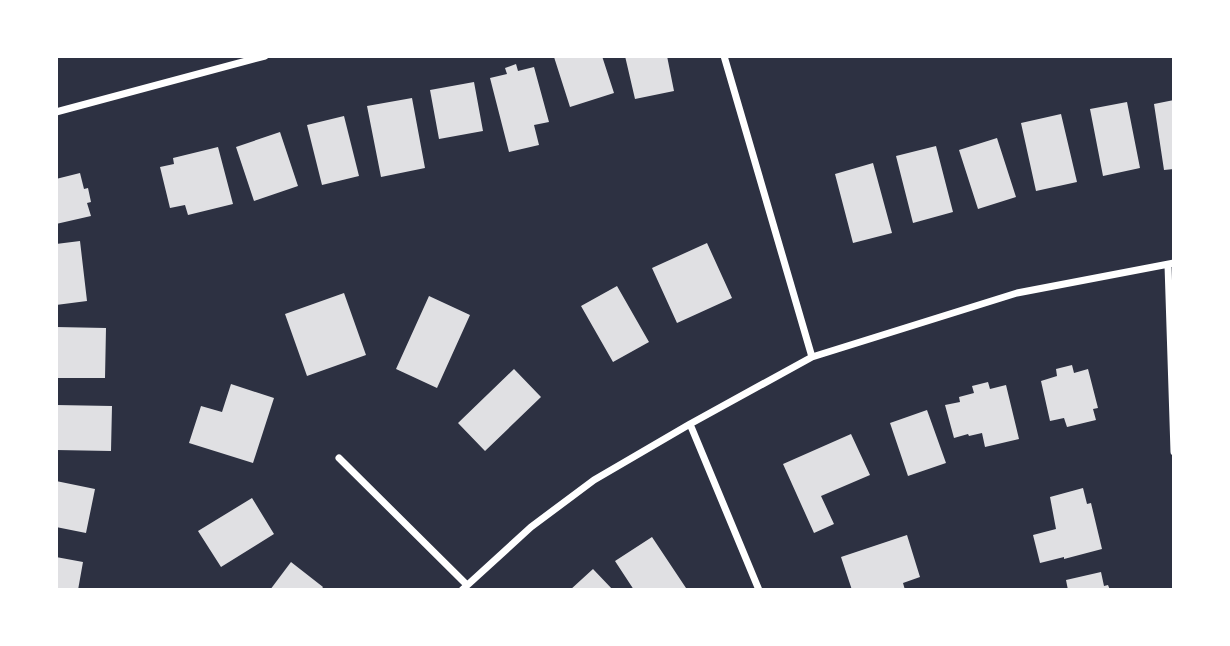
<svg xmlns="http://www.w3.org/2000/svg" width="1230" height="646" font-family="'Fira Sans Condensed',sans-serif">
	<style>
		.building { fill: #e0e0e3 }
		.lines { fill: none; stroke-linecap: round; stroke-linejoin: round }
		.minor { stroke: #fff; stroke-width: 7 }
	</style>
	<rect width="100%" height="100%" fill="#2d3142"/>
	<path class="building" d="M 558,56 L 602,56 L 614,93 L 570,107 L 554,57 Z
		M 625,56 L 667,56 L 674,91 L 635,99 Z
		M 516,64 L 518,71 L 534,67 L 549,122 L 534,125 L 539,145 L 509,152 L 490,78 L 507,74 L 505,68 Z
		M 474,82 L 483,131 L 439,139 L 430,90 Z
		M 412,98 L 425,168 L 381,177 L 367,106 Z
		M 1174,100 L 1174,169 L 1164,170 L 1154,104 Z
		M 1127,102 L 1140,168 L 1103,176 L 1090,109 Z
		M 1061,114 L 1077,182 L 1036,191 L 1021,123 Z
		M 344,116 L 359,176 L 322,185 L 307,125 Z
		M 280,132 L 298,186 L 254,201 L 236,147 Z
		M 997,138 L 1016,197 L 978,209 L 959,150 Z
		M 936,146 L 953,212 L 913,223 L 896,156 Z
		M 218,147 L 233,204 L 188,215 L 185,205 L 170,208 L 160,167 L 174,164 L 173,158 Z
		M 873,163 L 892,233 L 853,243 L 835,174 Z
		M 80,173 L 84,189 L 88,188 L 91,202 L 87,203 L 91,216 L 56,224 L 56,179 Z
		M 80,241 L 87,301 L 56,305 L 56,244 Z
		M 707,243 L 732,298 L 677,323 L 652,268 Z
		M 617,286 L 649,342 L 613,362 L 581,306 Z
		M 344,293 L 366,355 L 307,376 L 285,314 Z
		M 429,296 L 470,315 L 437,388 L 396,369 Z
		M 56,327 L 106,328 L 105,378 L 56,378 Z
		M 1072,365 L 1074,373 L 1088,369 L 1098,408 L 1093,409 L 1096,420 L 1067,427 L 1064,418 L 1050,421 L 1041,381 L 1057,376 L 1056,369 Z
		M 514,369 L 541,397 L 485,451 L 458,423 Z
		M 988,382 L 990,389 L 1006,385 L 1019,439 L 985,447 L 982,433 L 969,436 L 968,434 L 954,438 L 945,405 L 960,402 L 959,397 L 974,393 L 972,386 Z
		M 231,384 L 274,398 L 253,463 L 189,443 L 201,406 L 222,412 Z
		M 56,405 L 112,406 L 111,451 L 56,450 Z
		M 927,410 L 946,463 L 908,476 L 890,423 Z
		M 851,434 L 870,475 L 821,496 L 834,524 L 814,533 L 783,464 Z
		M 56,481 L 95,489 L 86,533 L 56,527 Z
		M 1083,488 L 1087,504 L 1091,503 L 1102,549 L 1064,559 L 1064,557 L 1040,563 L 1033,535 L 1056,529 L 1050,497 Z
		M 252,498 L 274,534 L 221,567 L 198,531 Z
		M 907,535 L 920,577 L 903,583 L 905,590 L 852,590 L 841,557 Z
		M 652,537 L 686,588 L 683,590 L 634,590 L 615,561 Z
		M 56,557 L 83,562 L 78,590 L 56,590 Z
		M 291,562 L 323,587 L 321,590 L 270,590 Z
		M 593,569 L 613,590 L 570,590 Z
		M 1101,572 L 1104,586 L 1108,585 L 1110,590 L 1068,590 L 1066,580 Z"/>
	<g class="lines">
		<path class="minor" d="M 724,56 L 812,357
			M 56,112 L 265,56
			M 1168,265 L 1174,452
			M 690,424 L 759,590
			M 339,458 L 467,585
			M 462,590 L 531,527 L 594,480 L 690,424 L 812,357 L 1017,293 L 1174,263"/>
	</g>
	<rect width="1230" height="646" fill="none" stroke="#ffffff" stroke-width="116"/>
</svg>
